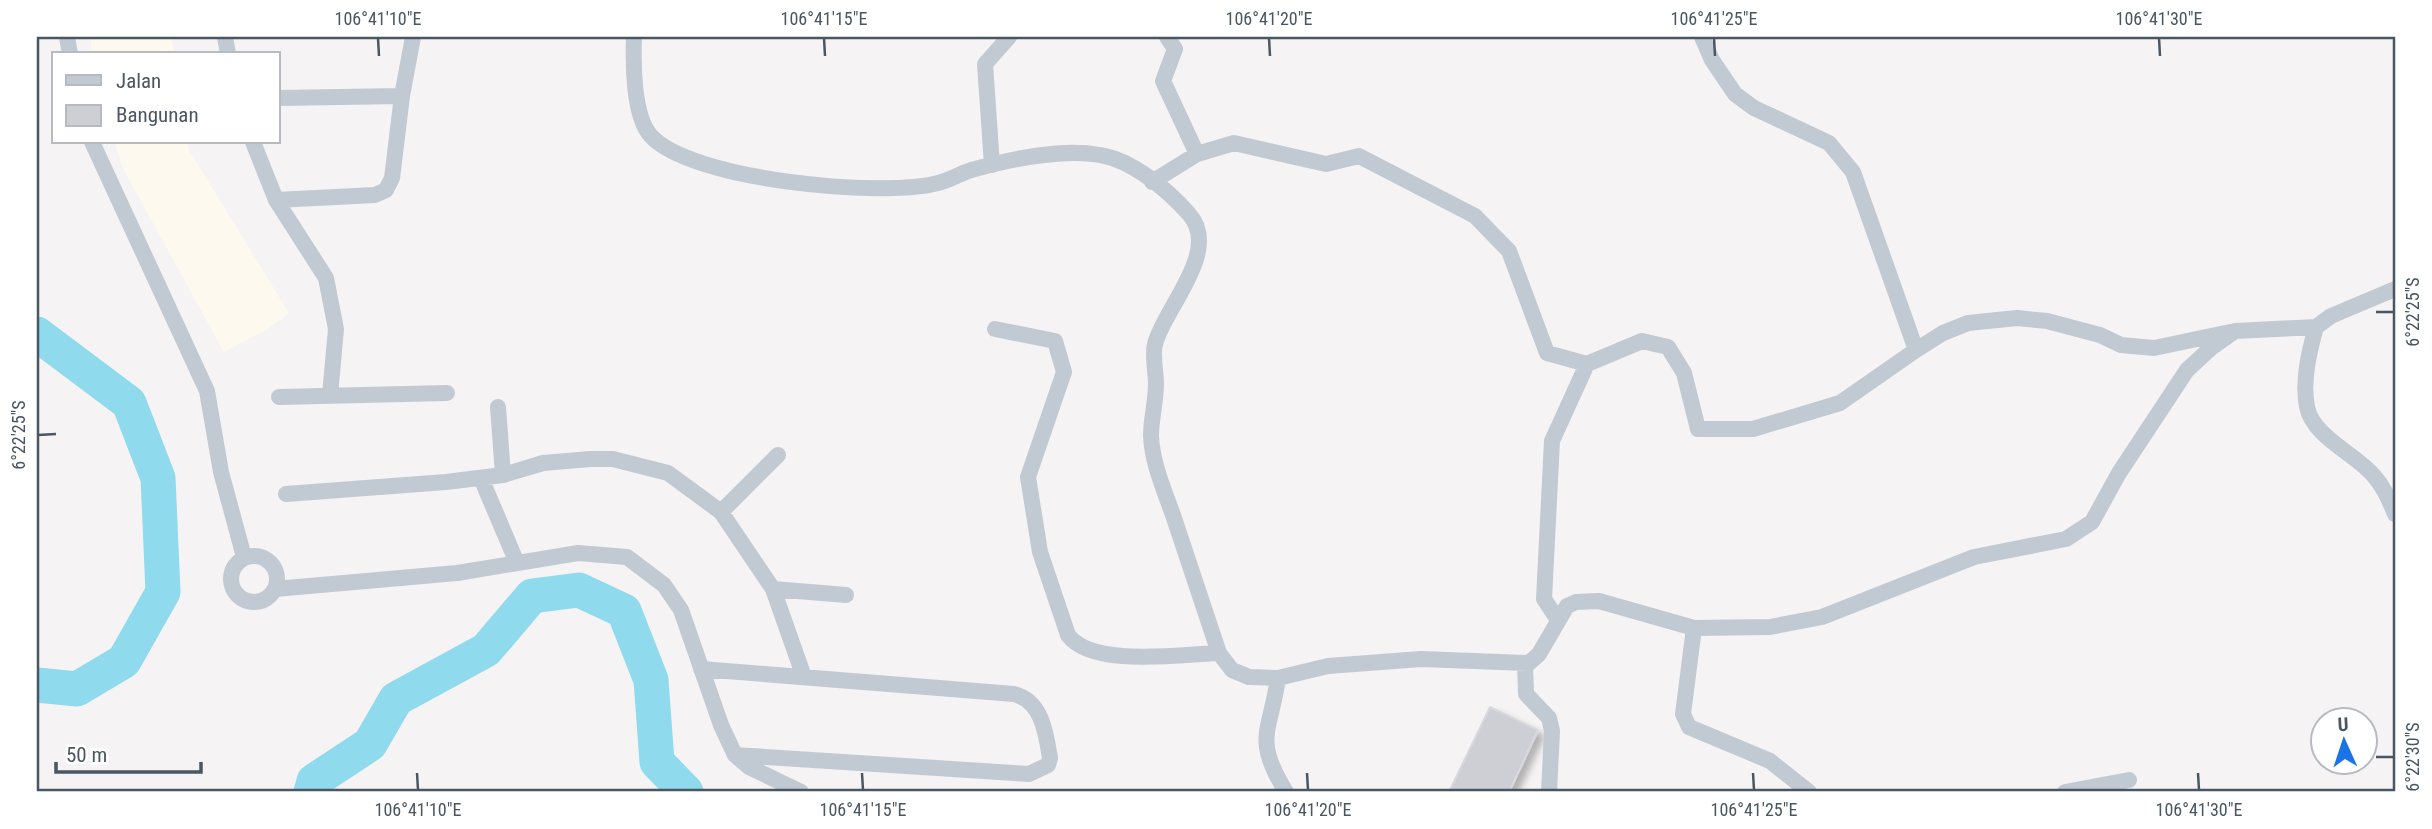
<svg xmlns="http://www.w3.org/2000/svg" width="2432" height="829" font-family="'Roboto Condensed',sans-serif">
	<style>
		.commercial { fill: #fdf9ef }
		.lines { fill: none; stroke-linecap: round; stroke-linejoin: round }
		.river { stroke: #90daee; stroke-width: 35 }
		.building { fill: #cdcfd5; stroke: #d7d9de; stroke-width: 2; filter: url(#shadow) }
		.minor { stroke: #c1cad2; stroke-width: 16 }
		.ticks { fill: none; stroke: #4a5661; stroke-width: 2.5 }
		.neatline { fill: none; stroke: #4a5661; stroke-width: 2.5 }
		.ticks-label { font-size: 18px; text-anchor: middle; fill: #4a5661 }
	</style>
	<defs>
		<filter id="shadow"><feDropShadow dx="6" dy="6" stdDeviation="3.5" flood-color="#0004"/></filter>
	</defs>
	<rect width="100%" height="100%" fill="#f5f3f3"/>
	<path class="commercial" d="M 90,37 L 171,37 L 174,54 L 92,54 Z
		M 115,142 L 188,142 L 189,150 L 289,313 L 266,330 L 224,352 L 122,167 Z"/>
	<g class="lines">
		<path class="river" d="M 37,334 L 129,403 L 158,478 L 163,592 L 124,661 L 77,689 L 37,685
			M 311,792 L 314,781 L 370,744 L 396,699 L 486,650 L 532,596 L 579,590 L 624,611 L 651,680 L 657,762 L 686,792"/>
	</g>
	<path class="building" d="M 1490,707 L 1538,730 L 1509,792 L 1449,792 Z"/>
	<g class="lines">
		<path class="minor" d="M 67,37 L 70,54
			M 225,37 L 228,54
			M 634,37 C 633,62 633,117 651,136 C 691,180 881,198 938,183 C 951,180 962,172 975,169 C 1012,159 1061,148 1100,155 C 1132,160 1168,190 1189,214 C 1222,251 1164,308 1155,344 C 1152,356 1156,372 1156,384 C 1156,401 1151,419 1151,436 C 1152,463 1165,492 1174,518 C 1189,563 1204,608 1219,653 L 1232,670 L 1249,677 L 1278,678 L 1328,666 L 1421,659 L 1529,663 L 1539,654 L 1567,606 L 1576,602 L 1599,601 L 1694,628 L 1770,627 L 1822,617 L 1974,557 L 2066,539 L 2092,522 L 2119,473 L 2187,370 L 2211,348 L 2235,331
			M 1167,37 L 1175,49 L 1163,81 L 1197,154
			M 1702,37 L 1712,60 L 1735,94 L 1754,108 L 1829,143 L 1853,172 L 1916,350
			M 278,98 L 402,96
			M 92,142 L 207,391 L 221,472 L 244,557
			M 253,142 L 276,200 L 326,278 L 336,329 L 330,395
			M 992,165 L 985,64 L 1009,37
			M 1152,182 L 1197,154 L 1234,143 L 1326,164 L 1359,156 L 1475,216 L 1509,251 L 1547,353 L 1587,364 L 1642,341 L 1668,347 L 1684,373 L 1698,429 L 1753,429 L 1840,403 L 1916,350 L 1943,333 L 1968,323 L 2017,318 L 2047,321 L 2100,335 L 2121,345 L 2154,348 L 2235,331 L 2316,327
			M 276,200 L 375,195 L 386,190 L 392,178 L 402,96 L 413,37
			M 2395,289 L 2331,316 L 2316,327 C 2309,352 2302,381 2307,407 C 2313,437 2356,454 2374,476 C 2384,487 2389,500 2395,514
			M 995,329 L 1055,341 L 1064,372 L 1028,477 L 1040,552 L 1068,635 C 1092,668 1181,654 1219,653
			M 279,397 L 447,393
			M 498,407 L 503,475
			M 481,478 L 517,563
			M 286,494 L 446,482 L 503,475 L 543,463 L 590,459 L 613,459 L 668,473 L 721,512 L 773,589 L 804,677
			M 721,512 L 778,455
			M231 579a23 23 0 1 1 46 0a23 23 0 1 1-46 0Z
			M 275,589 L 457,573 L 578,553 L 627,557 L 664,585 L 681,610 L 721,725 L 735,755 L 749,767 L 801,792
			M 773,589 L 846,595
			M 1558,620 L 1544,599 L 1552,441 L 1587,364
			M 1694,628 L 1683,714 L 1689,727 L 1770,761 L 1809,792
			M 1525,664 L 1526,694 L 1549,718 L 1552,731 L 1549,792
			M 701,669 L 1014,694 C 1042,701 1046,733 1050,758 L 1048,765 L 1029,774 L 735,755
			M 1278,678 C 1270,734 1253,738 1286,792
			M 2065,792 L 2129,780"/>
	</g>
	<path class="ticks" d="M 378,38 L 379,56M 824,38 L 825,56M 1269,38 L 1270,56M 1714,38 L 1715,56M 2159,38 L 2160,56M 2376,312 L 2394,312M 38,435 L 56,434M 2376,757 L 2394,757M 417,773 L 418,790M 862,773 L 863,790M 1307,773 L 1308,790M 1753,773 L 1754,790M 2198,773 L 2199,790"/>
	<rect width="2432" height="829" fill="none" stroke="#ffffff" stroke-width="77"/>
	<rect x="52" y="52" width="228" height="91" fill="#ffffff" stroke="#b7bbc0" stroke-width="2"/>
	<rect x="66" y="75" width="35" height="10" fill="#c1cad2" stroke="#b7bbc0" stroke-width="2"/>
	<text x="116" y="88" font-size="21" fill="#4a5661">Jalan</text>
	<rect x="66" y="105" width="35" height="21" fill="#cdcfd5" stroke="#b7bbc0" stroke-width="2"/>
	<text x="116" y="122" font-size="21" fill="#4a5661">Bangunan</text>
	<g transform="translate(2344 741) rotate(357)"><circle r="33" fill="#ffffff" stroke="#b7bbc0" stroke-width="2"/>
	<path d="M0-5L12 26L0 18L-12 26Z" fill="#1a73e8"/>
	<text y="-10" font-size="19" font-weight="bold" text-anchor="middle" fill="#4a5661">U</text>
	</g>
	<path d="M56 762v10h145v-10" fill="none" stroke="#4a5661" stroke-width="3.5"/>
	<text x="66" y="762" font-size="21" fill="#4a5661" stroke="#ffffff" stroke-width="5" paint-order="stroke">50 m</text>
	<rect x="38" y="38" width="2356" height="752" class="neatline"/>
	<g class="ticks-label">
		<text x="378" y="25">106°41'10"E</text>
		<text x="824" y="25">106°41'15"E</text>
		<text x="1269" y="25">106°41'20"E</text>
		<text x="1714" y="25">106°41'25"E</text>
		<text x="2159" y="25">106°41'30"E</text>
		<text transform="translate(2413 312) rotate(-90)" y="6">6°22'25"S</text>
		<text transform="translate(19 435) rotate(-90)" y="6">6°22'25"S</text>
		<text transform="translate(2413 757) rotate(-90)" y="6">6°22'30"S</text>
		<text x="418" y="816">106°41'10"E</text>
		<text x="863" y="816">106°41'15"E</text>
		<text x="1308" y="816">106°41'20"E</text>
		<text x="1754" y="816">106°41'25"E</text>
		<text x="2199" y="816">106°41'30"E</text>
	</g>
</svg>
